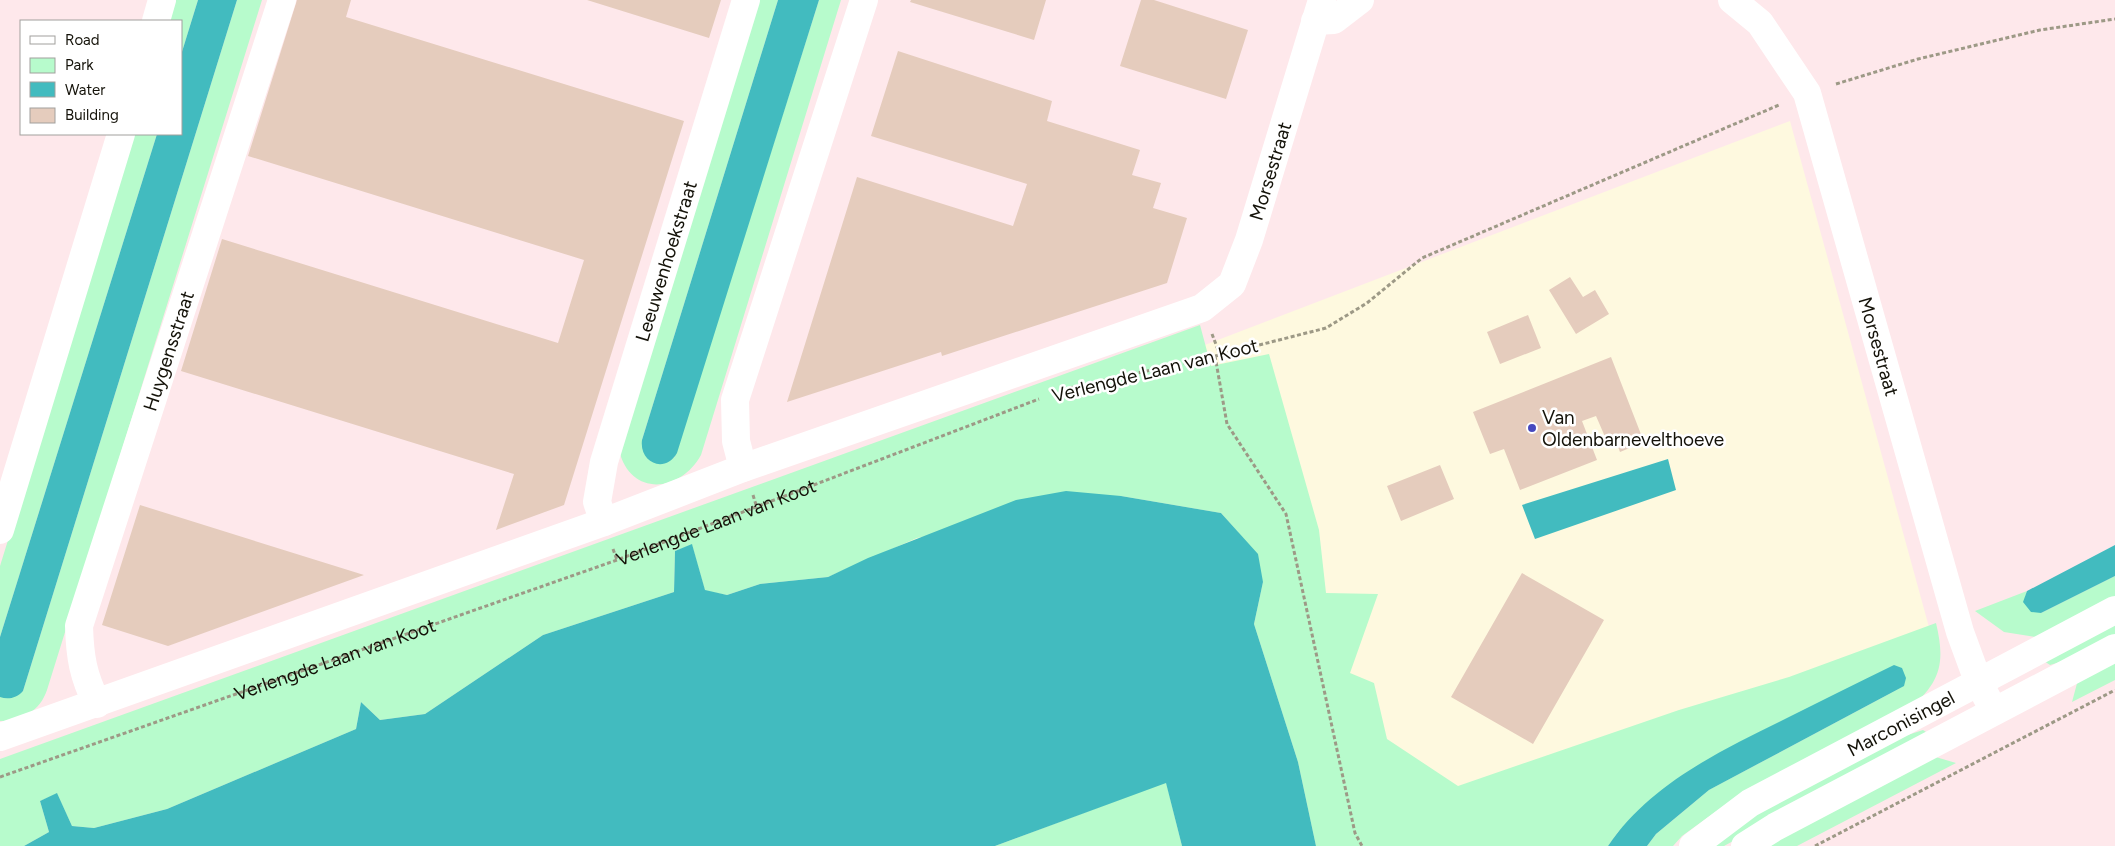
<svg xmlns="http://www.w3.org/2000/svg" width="2115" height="846" font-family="Figtree,sans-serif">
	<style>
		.industrial { fill: #fee8eb; fill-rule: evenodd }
		.green { fill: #b7fbcc }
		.water { fill: #42bbbf }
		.building { fill: #e5ccbd }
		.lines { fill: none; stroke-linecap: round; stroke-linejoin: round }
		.path { stroke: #9d9986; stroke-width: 3; stroke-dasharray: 4 2.5; stroke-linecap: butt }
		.minor { stroke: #fff; stroke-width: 28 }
		.poi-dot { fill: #4649bf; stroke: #fff; stroke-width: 2 }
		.labels { text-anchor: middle; stroke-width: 5; stroke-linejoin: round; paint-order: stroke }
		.street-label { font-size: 19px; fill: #141209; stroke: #fff }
		.poi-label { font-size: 19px; fill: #141209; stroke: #fff; text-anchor: start }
	</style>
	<rect width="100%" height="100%" fill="#fef9df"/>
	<path class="industrial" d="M 0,0 L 2115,0 L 2115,846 L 1625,846 L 1935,649 L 1790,121 L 0,806 ZM 21,21 L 181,21 L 181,134 L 21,134 Z"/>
	<path class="green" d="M 176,0 L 198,0 L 181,55 L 181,21 L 169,21 Z
		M 237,0 L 262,0 L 47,690 C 40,711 22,721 0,721 L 0,697 L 16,696 L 23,691 Z
		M 756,0 L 778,0 L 642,440 L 674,458 L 819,0 L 841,0 L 701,455 C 680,493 630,497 619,450 Z
		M 134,134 L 157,134 L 0,637 L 0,566 Z
		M 1200,325 L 1211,366 L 1269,354 L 1319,530 L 1326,593 L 1378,594 L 1350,673 L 1374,683 L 1387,739 L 1458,786 L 1679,710 L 1789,677 L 1936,623 C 1946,665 1940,683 1907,711 L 1718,810 L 1682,836 L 1673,846 L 1647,846 L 1656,834 L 1709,790 L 1904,686 L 1618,832 L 1608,846 L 1316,846 L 1298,762 L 1254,624 L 1263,582 L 1238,532 L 1221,513 L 1121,496 L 917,538 L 828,577 L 760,584 L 727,595 L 705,591 L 692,545 L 675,551 L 674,592 L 543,635 L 425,714 L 380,720 L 361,702 L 356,729 L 167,809 L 94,828 L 72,826 L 57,794 L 40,801 L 49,832 L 24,846 L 0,846 L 0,759 Z
		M 2115,576 L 2115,602 L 2036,637 L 2004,632 L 1975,611 L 2027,591 L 2025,597 L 2041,613 Z
		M 2115,621 L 2115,639 L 2080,656 L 2050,665 L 2044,661 Z
		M 2115,657 L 2115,680 L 2072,702 L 2079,676 Z
		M 1923,730 L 1926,732 L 1927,735 L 1724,846 L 1706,846 L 1722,833 L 1880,744 Z
		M 1929,755 L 1956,763 L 1797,846 L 1759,846 Z
		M 1166,782 L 1182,846 L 995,846 Z"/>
	<path class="water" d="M 198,0 L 237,0 L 23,691 C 17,698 8,700 0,697 L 0,637 L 157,134 L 181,134 L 181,55 Z
		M 778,0 L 819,0 L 677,453 C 665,474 639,463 642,440 Z
		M 1668,459 L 1676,490 L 1535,539 L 1522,505 Z
		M 1066,491 L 1121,496 L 1221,513 L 1258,554 L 1263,582 L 1254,624 L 1298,762 L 1316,846 L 1182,846 L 1166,783 L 995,846 L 24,846 L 49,832 L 40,801 L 57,793 L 72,826 L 94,828 L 167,809 L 356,729 L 361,702 L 380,720 L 425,714 L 543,635 L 674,592 L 675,551 L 692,544 L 705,590 L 727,595 L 760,584 L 828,577 L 868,558 L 1016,500 Z
		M 2115,545 L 2115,576 L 2041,613 L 2031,612 L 2023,602 L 2027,591 Z
		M 1894,665 L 1902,668 L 1906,678 L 1904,686 L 1709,790 L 1656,834 L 1647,846 L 1608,846 C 1650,784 1720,751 1785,719 C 1821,701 1857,683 1894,665 Z"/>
	<path class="building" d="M 297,0 L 351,0 L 346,17 L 684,121 L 564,505 L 496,530 L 514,474 L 181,371 L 222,239 L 558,343 L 584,260 L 248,156 Z
		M 587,0 L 721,0 L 709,38 Z
		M 911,0 L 1046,0 L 1034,40 L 910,2 Z
		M 1141,0 L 1154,0 L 1248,30 L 1226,99 L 1120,66 Z
		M 898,51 L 1052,101 L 1047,121 L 1140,150 L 1132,175 L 1161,183 L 1153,208 L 1187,218 L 1167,283 L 942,356 L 941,352 L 787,402 L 857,177 L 1013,226 L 1027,184 L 871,136 Z
		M 1570,277 L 1583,297 L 1595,290 L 1609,314 L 1576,334 L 1549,290 Z
		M 1528,315 L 1541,348 L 1500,364 L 1487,332 Z
		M 1611,357 L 1644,442 L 1620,452 L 1614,436 L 1606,439 L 1596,416 L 1582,421 L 1597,460 L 1520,490 L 1504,449 L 1490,454 L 1473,412 Z
		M 1440,465 L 1454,499 L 1401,521 L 1387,486 Z
		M 140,505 L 364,575 L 168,646 L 102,625 Z
		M 1522,573 L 1604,620 L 1533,744 L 1451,697 Z"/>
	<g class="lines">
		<g class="path">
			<path d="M 1836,84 L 1918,59 L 2040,30 L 2115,19"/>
			<path d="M 1212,334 L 1220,355"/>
			<path d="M 1215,356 L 1227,424 L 1286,514 L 1355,833 L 1362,846"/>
			<path d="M 1069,388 L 1220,355 L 1326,328 L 1367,303 L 1422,258 L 1779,105"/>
			<path d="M 753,495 L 757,508"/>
			<path d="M 613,549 L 617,560"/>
			<path id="s1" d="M 0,777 L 617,560 L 1039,399"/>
			<path d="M 1815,846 L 2115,690"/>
		</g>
		<g class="minor">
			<path id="s2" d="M 1732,0 L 1760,23 L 1807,93 L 1960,632 L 1978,681 L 1994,711"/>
			<path d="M 156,21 L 162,0"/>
			<path d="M 1315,21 L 1334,20 L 1360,0"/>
			<path d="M 743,468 L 736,441 L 735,400 L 864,0"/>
			<path id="s3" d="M 604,522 L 597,502 L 604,462 L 746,0"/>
			<path d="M 0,530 L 121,134"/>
			<path id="s4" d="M 97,704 C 83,675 80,658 79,626 L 282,0"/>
			<path id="s5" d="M 0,737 L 604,522 L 743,468 L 1202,308 L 1232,284 L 1249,240 L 1322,0"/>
			<path id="s6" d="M 1693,846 L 1750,803 L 2115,610"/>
			<path d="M 1745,846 L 1775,827 L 2115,648"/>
		</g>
	</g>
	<circle class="poi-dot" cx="1532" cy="428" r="5"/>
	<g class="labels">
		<g class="street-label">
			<text dy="7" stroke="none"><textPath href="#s5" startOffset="1434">Morsestraat</textPath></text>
			<text dy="7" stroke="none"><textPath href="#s3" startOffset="272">Leeuwenhoekstraat</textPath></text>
			<text dy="7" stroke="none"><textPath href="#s2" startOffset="384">Morsestraat</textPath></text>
			<text dy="7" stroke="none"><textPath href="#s4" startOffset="370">Huygensstraat</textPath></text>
			<text transform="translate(1155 370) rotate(-14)" y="7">Verlengde Laan van Koot</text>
			<text dy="7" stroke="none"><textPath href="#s1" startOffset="760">Verlengde Laan van Koot</textPath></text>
			<text dy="7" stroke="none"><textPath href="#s1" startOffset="355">Verlengde Laan van Koot</textPath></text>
			<text dy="7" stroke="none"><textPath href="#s6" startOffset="242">Marconisingel</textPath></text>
		</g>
		<g class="poi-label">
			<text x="1542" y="424">Van<tspan x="1542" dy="22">Oldenbarnevelthoeve</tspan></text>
		</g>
	</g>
	<rect x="20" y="20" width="162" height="115" fill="#ffffff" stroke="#a1a09d"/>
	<rect x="30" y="36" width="25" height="8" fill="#ffffff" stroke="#a1a09d"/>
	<text x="65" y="45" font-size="15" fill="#141209">Road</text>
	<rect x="30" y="58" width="25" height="15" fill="#b7fbcc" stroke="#a1a09d"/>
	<text x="65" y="70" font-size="15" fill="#141209">Park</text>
	<rect x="30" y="82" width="25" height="15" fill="#42bbbf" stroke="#a1a09d"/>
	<text x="65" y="95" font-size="15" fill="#141209">Water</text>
	<rect x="30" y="108" width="25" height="15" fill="#e5ccbd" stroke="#a1a09d"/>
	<text x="65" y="120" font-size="15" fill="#141209">Building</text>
</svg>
